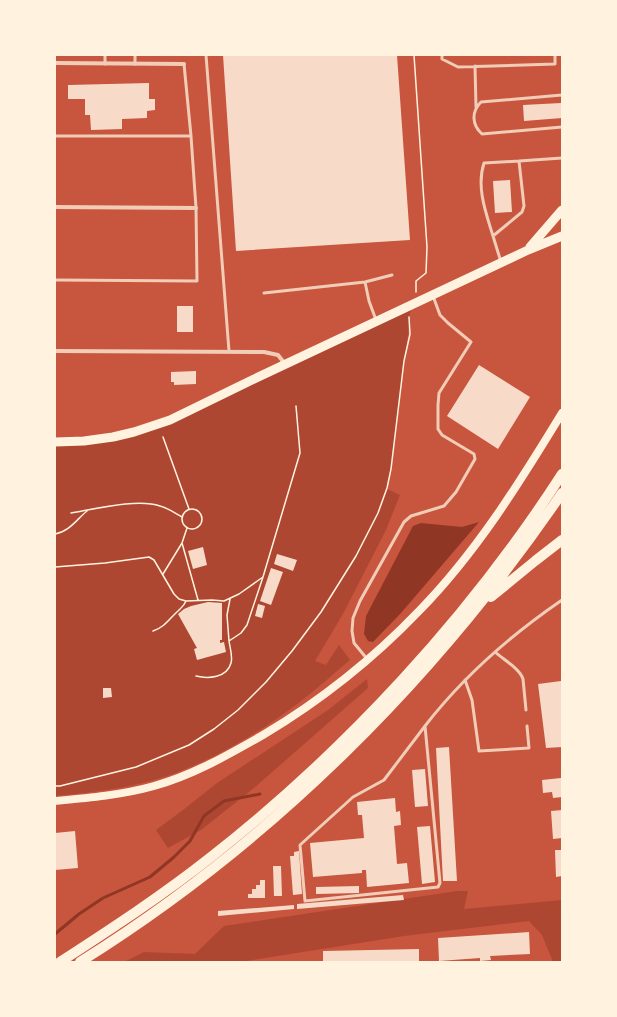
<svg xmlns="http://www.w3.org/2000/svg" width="617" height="1017" font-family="Rubik,sans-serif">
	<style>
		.green { fill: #ae4732 }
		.water { fill: #8f3625 }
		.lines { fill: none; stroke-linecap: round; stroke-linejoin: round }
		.stream { stroke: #8f3625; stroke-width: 3 }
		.building { fill: #f7dbc8 }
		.path { stroke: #fff3e0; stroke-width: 1.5 }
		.service { stroke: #f1ccb7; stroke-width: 3 }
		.minor { stroke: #f1ccb7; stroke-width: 4 }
		.secondary { stroke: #fff3e0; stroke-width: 8 }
		.primary { stroke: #fff3e0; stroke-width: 9 }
		.motorway { stroke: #fff3e0; stroke-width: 10 }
	</style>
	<rect width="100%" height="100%" fill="#c8553d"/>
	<path class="green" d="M 412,305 L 409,318 L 408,334 L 391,469 L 387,489 L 400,495 L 386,530 L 343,614 L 315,661 L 326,665 L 339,645 L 350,660 C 333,674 318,688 301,701 C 260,733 204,766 154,780 C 122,789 88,793 55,796 L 55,442 L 134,432 Z
		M 367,679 L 368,688 L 254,788 L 201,830 L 168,848 L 156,830 L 183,810 L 217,783 L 328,710 Z
		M 457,891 L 468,891 L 464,909 L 562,900 L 562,962 L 553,962 L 542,935 L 529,921 L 404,936 L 240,962 L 124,962 L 144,952 L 195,954 L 224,926 Z"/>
	<path class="water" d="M 479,522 L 401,613 L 373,642 L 368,641 L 364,634 L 366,616 L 413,526 L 421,523 L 462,527 Z"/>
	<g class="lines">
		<path class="stream" d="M 55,934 L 79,914 L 103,898 L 150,877 L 174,857 L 190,841 L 204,816 L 224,801 L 260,794"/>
	</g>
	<path class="building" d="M 223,55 L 397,55 L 410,240 L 236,251 Z
		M 149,83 L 149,99 L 155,99 L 155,110 L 147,111 L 147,118 L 122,119 L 122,129 L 91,130 L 90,115 L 85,115 L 85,99 L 68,99 L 68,85 Z
		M 561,103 L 562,118 L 524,121 L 523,105 Z
		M 510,180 L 512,212 L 495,213 L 493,181 Z
		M 177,306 L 193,306 L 193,332 L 177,332 Z
		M 479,365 L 530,397 L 498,449 L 447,416 Z
		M 196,371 L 196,384 L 174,385 L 174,382 L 171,382 L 171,372 Z
		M 203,547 L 207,565 L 193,569 L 188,551 Z
		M 277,554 L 297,560 L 293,571 L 274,564 Z
		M 271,568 L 283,572 L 271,605 L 260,601 Z
		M 208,602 L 222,603 L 222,640 L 220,640 L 220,643 L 224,642 L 226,652 L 197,660 L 194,649 L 197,648 L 178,614 L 184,609 L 191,606 Z
		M 258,604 L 265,606 L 262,618 L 255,616 Z
		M 561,681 L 562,747 L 546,748 L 538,684 Z
		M 103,688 L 111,688 L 112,697 L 103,698 Z
		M 449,747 L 457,881 L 443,881 L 436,748 Z
		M 425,769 L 428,806 L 415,807 L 412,770 Z
		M 561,778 L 562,797 L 553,798 L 552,792 L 543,793 L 542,780 Z
		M 395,798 L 396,812 L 400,811 L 401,825 L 394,826 L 397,864 L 407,863 L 409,883 L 367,887 L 366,870 L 362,870 L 362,873 L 313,877 L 310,843 L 364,838 L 362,815 L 358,815 L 357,802 Z
		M 562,810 L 562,838 L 553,839 L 551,811 Z
		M 430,826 L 435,882 L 422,884 L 417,827 Z
		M 75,831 L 78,868 L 55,870 L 55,833 Z
		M 555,850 L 562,850 L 562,876 L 556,877 Z
		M 299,851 L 302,894 L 293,895 L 290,856 L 294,856 L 294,852 Z
		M 273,866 L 281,866 L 282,896 L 274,896 Z
		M 260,880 L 265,880 L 265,898 L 248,898 L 248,894 L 252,894 L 252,889 L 256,889 L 256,885 L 260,885 Z
		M 359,886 L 359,893 L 316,894 L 316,887 Z
		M 403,895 L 404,900 L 297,909 L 297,904 Z
		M 294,905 L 294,909 L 218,916 L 218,911 Z
		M 529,932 L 530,954 L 490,956 L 491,960 L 480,961 L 480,958 L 439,961 L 438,938 Z
		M 419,949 L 419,962 L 323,962 L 323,951 Z"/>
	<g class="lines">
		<path class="path" d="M 414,55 L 427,247 L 426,273 L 416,281 L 416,292
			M 163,437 L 189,509
			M182 519a10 10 0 1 1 20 0a10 10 0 1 1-20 0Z
			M 71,513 C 95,509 138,498 160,506 C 168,508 175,513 182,517
			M 55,534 C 69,532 77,519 87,511
			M 182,543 L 198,600
			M 55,567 L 105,563 L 149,557 L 154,560 L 174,594 L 179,599 L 186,601 L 212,600 L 224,601 L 239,594 L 263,577 L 300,453 L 296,406
			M 163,574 L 182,543 L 187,528
			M 153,631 C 165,627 169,619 178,611 C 181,608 184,606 186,601
			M 229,641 L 227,615 L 230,599
			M 196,676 C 208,679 227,678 231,663 C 233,657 230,648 229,641 L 241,633 L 247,625 L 263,577
			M 55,786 L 60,786 L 136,767 L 189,745 L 214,729 L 238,710 L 266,682 L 292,651 L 321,612 L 356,556 L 378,513 L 387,488 L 391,469 L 404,361 L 410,334 L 409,317"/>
		<path class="service" d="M 206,55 L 229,351
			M 442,55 L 442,59 L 458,67 L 555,64 L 555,55
			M 105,64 L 105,55
			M 135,64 L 135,55
			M 475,66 L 476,107
			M 562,95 L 481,102 C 471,112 472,125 482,134 L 562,127
			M 55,136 L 191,136
			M 493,236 C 486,213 476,187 484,163 L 519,161
			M 501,262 L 493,236 L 522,212 L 524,206 L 519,161 L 562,158
			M 55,280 L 197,281 L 196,208 L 191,136 L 184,64
			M 365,282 L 392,275
			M 264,293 L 365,282 L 369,301 L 376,320
			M 495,652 C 504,660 520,669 523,679 L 526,710
			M 368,660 L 354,643 L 352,631 L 353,618 L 360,601 L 404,522 L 411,516 L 444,506 L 456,492 L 475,459 L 474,454 L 442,435 L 438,429 L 438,405 L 439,393 L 471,342 L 448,323 L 440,315 L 433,296
			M 465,680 L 472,700 L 479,751 L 529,748 L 527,726
			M 425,726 L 440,883 L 438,887 L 305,901 L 300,845 L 353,797 L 384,780 L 425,726 C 463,677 511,635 562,600"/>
		<path class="minor" d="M 55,63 L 184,64
			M 55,207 L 196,208
			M 55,351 L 264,352 L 278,355 L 285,364"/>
		<path class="secondary" d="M 55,801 C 88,798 122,795 154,786 C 193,775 228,755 263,735 C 320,701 373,659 419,611 C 476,553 520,482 562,413"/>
		<path class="primary" d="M 530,247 L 562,210
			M 55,442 L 84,441 L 113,437 L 134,432 L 170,420 L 252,380 L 528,250 L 562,236"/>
		<path class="motorway" d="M 491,597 L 535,561 L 562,540
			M 60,962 C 111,929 163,895 211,857 C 346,751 469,618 562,474
			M 80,962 C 272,842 434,680 562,493"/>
	</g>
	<rect width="617" height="1017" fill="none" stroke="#fff3e0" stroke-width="112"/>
</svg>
